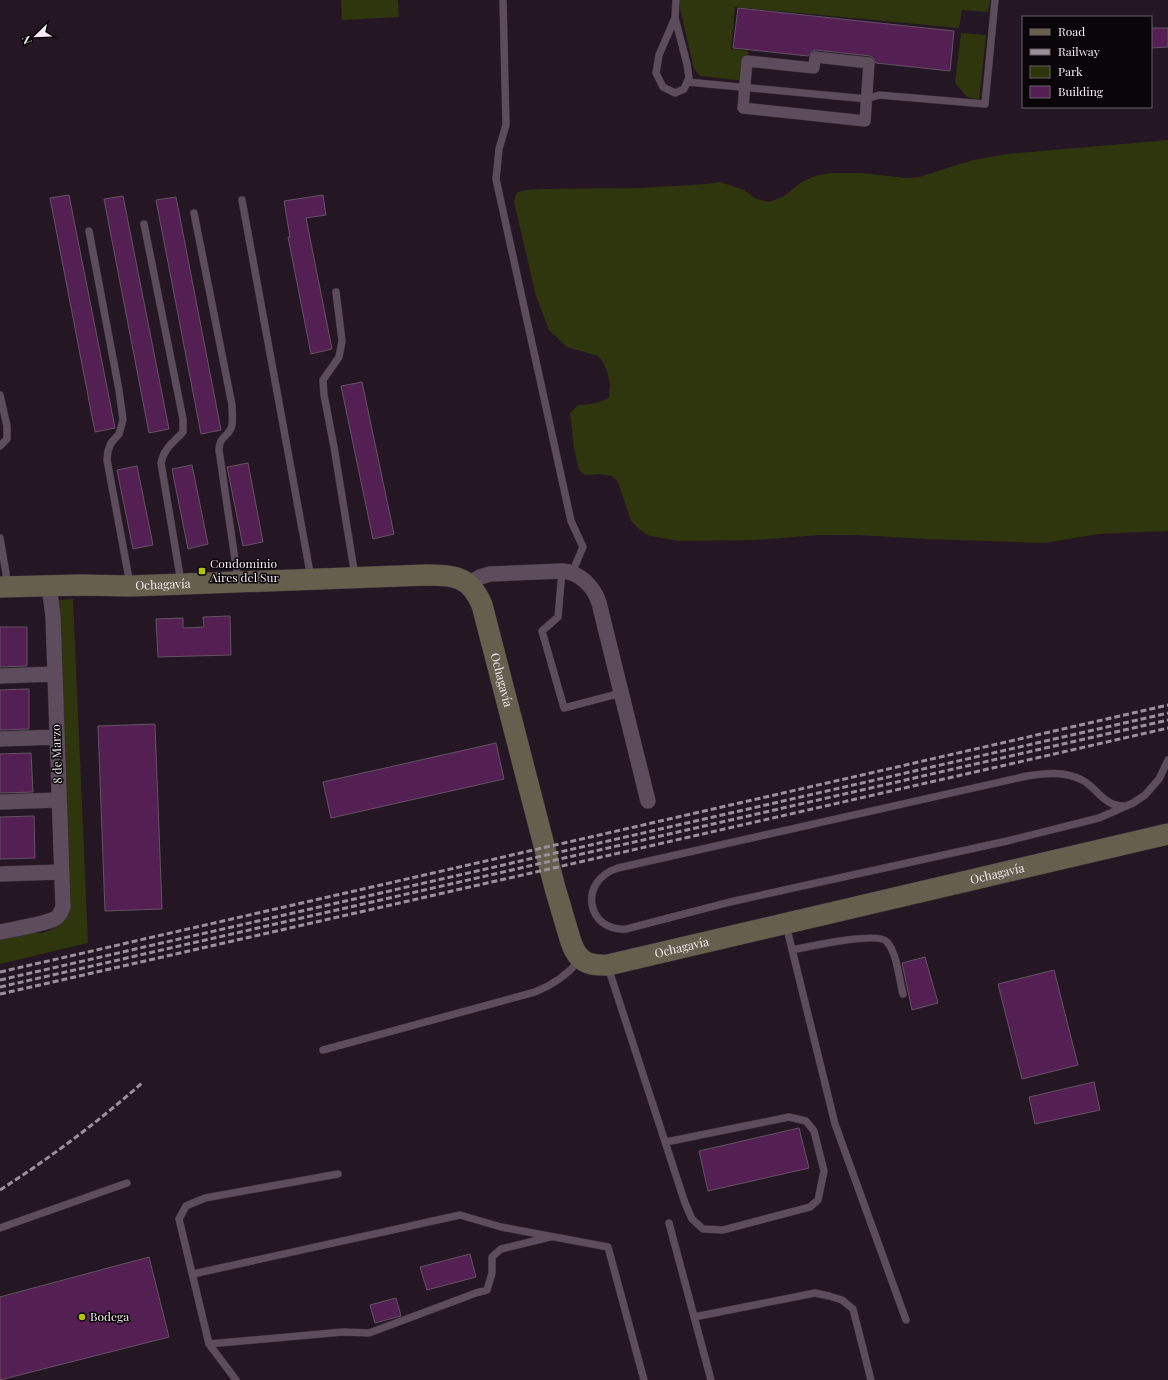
<svg xmlns="http://www.w3.org/2000/svg" width="1168" height="1380" font-family="'Playfair Display',serif">
	<style>
		.green { fill: #2f350d }
		.building { fill: #541f53; stroke: #635362 }
		.lines { fill: none; stroke-linecap: round; stroke-linejoin: round }
		.service-casing { stroke: #3b313a; stroke-width: 8 }
		.pedestrian-casing { stroke: #3b313a; stroke-width: 12 }
		.minor-casing { stroke: #3b313a; stroke-width: 16 }
		.secondary-casing { stroke: #3b313a; stroke-width: 22 }
		.service { stroke: #5d4d5c; stroke-width: 7 }
		.pedestrian { stroke: #5d4d5c; stroke-width: 11 }
		.minor { stroke: #5d4d5c; stroke-width: 15 }
		.secondary { stroke: #675f4e; stroke-width: 21 }
		.rail { stroke: #9b909a; stroke-width: 3; stroke-dasharray: 6 3; stroke-linecap: butt }
		.poi-dot { fill: #b1c500; stroke: #0a0509; stroke-width: 1.5 }
		.labels { text-anchor: middle; stroke-width: 3; stroke-linejoin: round; paint-order: stroke }
		.poi-label { font-size: 12px; fill: #f4eaf3; stroke: #0a0509; text-anchor: start }
		.street-label { font-size: 12px; fill: #f4eaf3; stroke: #0a0509 }
	</style>
	<rect width="100%" height="100%" fill="#241723"/>
	<path class="green" d="M 341,0 L 398,0 L 399,17 L 342,20 Z
		M 680,0 L 990,0 L 988,12 L 962,10 L 959,28 L 735,7 L 731,49 L 748,51 L 746,81 L 700,76 L 694,69 L 680,8 Z
		M 961,33 L 986,35 L 979,100 L 967,97 L 955,83 Z
		M 1168,140 L 1168,531 L 1098,534 L 1045,543 L 927,539 L 857,535 L 820,535 L 754,540 L 679,541 L 661,538 L 647,535 L 638,528 L 631,521 L 618,482 L 612,476 L 599,474 L 585,475 L 579,470 L 574,448 L 570,413 L 578,405 C 589,405 598,403 609,398 L 610,384 L 607,371 L 603,362 L 598,356 L 567,347 L 549,330 L 536,296 L 514,202 L 515,196 L 518,192 L 526,190 L 542,189 L 639,188 L 707,184 L 720,182 L 744,190 L 756,199 L 769,202 L 783,197 L 800,183 L 815,176 L 830,173 L 861,173 L 906,178 L 919,177 L 973,160 L 1007,154 Z
		M 73,599 L 88,943 L 0,964 L 0,937 L 27,933 L 42,933 L 51,930 L 59,924 L 56,600 Z"/>
	<path class="building" d="M 738,8 L 954,31 L 950,71 L 876,63 L 873,58 L 870,56 L 816,50 L 812,51 L 808,56 L 733,48 Z
		M 1151,28 L 1168,28 L 1168,47 L 1151,48 Z
		M 69,195 L 115,428 L 95,432 L 50,198 Z
		M 323,195 L 326,215 L 306,218 L 332,349 L 311,354 L 288,237 L 290,237 L 284,201 Z
		M 123,196 L 169,429 L 149,433 L 104,199 Z
		M 176,197 L 221,430 L 201,434 L 156,200 Z
		M 362,382 L 394,534 L 373,539 L 341,386 Z
		M 248,463 L 263,542 L 243,546 L 227,467 Z
		M 192,465 L 208,544 L 188,549 L 172,469 Z
		M 137,466 L 153,545 L 133,549 L 117,470 Z
		M 230,616 L 231,655 L 158,657 L 156,619 L 183,618 L 183,628 L 204,627 L 203,617 Z
		M 0,627 L 27,627 L 27,666 L 0,667 Z
		M 29,689 L 29,729 L 0,730 L 0,690 Z
		M 155,724 L 162,909 L 105,911 L 98,726 Z
		M 496,743 L 504,779 L 331,818 L 323,782 Z
		M 31,753 L 33,792 L 0,793 L 0,754 Z
		M 34,816 L 35,858 L 0,859 L 0,817 Z
		M 925,957 L 938,1003 L 912,1010 L 902,963 Z
		M 1054,970 L 1078,1065 L 1022,1079 L 998,984 Z
		M 1094,1082 L 1100,1110 L 1035,1124 L 1029,1097 Z
		M 799,1128 L 809,1168 L 708,1191 L 699,1151 Z
		M 470,1254 L 476,1277 L 427,1290 L 420,1267 Z
		M 149,1257 L 169,1337 L 0,1380 L 0,1297 Z
		M 396,1298 L 401,1316 L 375,1323 L 370,1305 Z"/>
	<g class="lines">
		<g class="service-casing">
			<path id="service" d="M 503,0 L 506,125 L 499,149 L 496,179 L 571,521 L 583,547 L 572,573
				M 675,18 L 659,55 L 656,73 L 663,87 L 675,93 L 684,89 L 689,78 L 687,64 L 675,18 L 676,0
				M 687,82 L 867,99 L 879,95 L 985,104 L 995,0
				M 242,200 L 311,578
				M 194,213 L 232,405 C 232,411 233,419 232,425 C 230,437 219,435 219,450 L 238,580
				M 144,224 L 183,419 L 183,432 C 173,443 164,448 161,463 L 181,582
				M 89,231 L 119,390 L 123,420 L 119,434 L 111,443 L 108,451 L 107,460 L 130,584
				M 336,292 L 342,341 L 339,357 L 323,380 L 324,395 L 334,447 L 355,576
				M 0,395 L 7,426 L 7,439 L 0,446
				M 0,538 L 6,573 L 6,585
				M 562,571 L 558,617 L 542,631 L 564,708 L 621,693
				M 1126,806 C 1103,807 1099,789 1082,780 C 1064,771 1046,773 1027,776 L 618,868 C 577,881 587,932 626,929 L 730,902 L 1007,841 L 1099,818 L 1133,803 L 1145,795 L 1159,779 L 1168,760
				M 786,925 L 835,1124 L 906,1320
				M 792,950 C 807,947 879,931 887,942 C 897,953 899,979 903,994
				M 608,967 L 685,1203 L 692,1219 L 703,1229 L 723,1230 L 810,1207 L 818,1200 L 824,1171 L 814,1131 L 806,1121 L 789,1117 L 666,1142
				M 323,1050 L 535,992 C 553,985 567,975 579,961
				M 669,1223 L 711,1380
				M 0,1228 L 127,1183
				M 193,1274 L 460,1215 L 501,1227 L 608,1247 L 644,1380
				M 694,1317 L 815,1293 L 829,1296 L 842,1300 L 853,1309 L 871,1380
				M 209,1344 L 343,1332 L 369,1333 L 476,1293 L 487,1290 L 492,1273 L 492,1257 L 501,1249 L 550,1237
				M 236,1380 L 209,1344 L 179,1219 L 186,1206 L 205,1198 L 338,1174"/>
		</g>
		<g class="pedestrian-casing">
			<path id="pedestrian" d="M 815,57 L 869,63 L 865,121 L 743,108 L 747,61 L 814,68 Z"/>
		</g>
		<g class="minor-casing">
			<path id="minor" d="M 468,584 L 480,577 L 490,574 L 562,571 C 580,572 594,587 599,603 L 648,801
				M 0,676 L 54,674
				M 0,739 L 57,737
				M 0,802 L 59,800
				M 0,874 L 61,872
				M 0,932 C 13,929 47,924 56,918 C 60,915 61,912 63,907 L 53,616 L 49,585"/>
		</g>
		<g class="secondary-casing">
			<g id="secondary">
				<path id="s1" d="M 0,587 L 80,585 L 131,586 L 426,575 C 454,575 470,576 482,605 L 555,888 L 571,942 C 578,962 588,966 608,965 L 1168,834"/>
			</g>
		</g>
		<use href="#service" class="service"/>
		<use href="#pedestrian" class="pedestrian"/>
		<use href="#minor" class="minor"/>
		<use href="#secondary" class="secondary"/>
		<path class="rail" d="M 0,972 L 1168,705
			M 0,980 L 1168,713
			M 0,987 L 1168,720
			M 0,994 L 1168,728
			M 0,1190 C 50,1158 98,1122 142,1083"/>
	</g>
	<g class="poi-dot">
		<rect x="198" y="567" width="8" height="8" rx="2"/>
		<circle cx="82" cy="1317" r="4"/>
	</g>
	<g class="labels">
		<g class="poi-label">
			<text x="210" y="568">Condominio<tspan x="210" dy="14">Aires del Sur</tspan></text>
			<text x="90" y="1321">Bodega</text>
		</g>
		<g class="street-label">
			<text dy="4" stroke="none"><textPath href="#s1" startOffset="163">Ochagavía</textPath></text>
			<text dy="4" stroke="none"><textPath href="#s1" startOffset="573">Ochagavía</textPath></text>
			<text transform="translate(57 754) rotate(-92)" y="4">8 de Marzo</text>
			<text dy="4" stroke="none"><textPath href="#s1" startOffset="1292">Ochagavía</textPath></text>
			<text dy="4" stroke="none"><textPath href="#s1" startOffset="968">Ochagavía</textPath></text>
		</g>
	</g>
	<rect x="1022" y="16" width="130" height="92" fill="#0a0509" stroke="#686167"/>
	<rect x="1030" y="29" width="20" height="6" fill="#675f4e" stroke="#686167"/>
	<text x="1058" y="36" font-size="12" fill="#f4eaf3">Road</text>
	<rect x="1030" y="49" width="20" height="6" fill="#9b909a" stroke="#686167"/>
	<text x="1058" y="56" font-size="12" fill="#f4eaf3">Railway</text>
	<rect x="1030" y="66" width="20" height="12" fill="#2f350d" stroke="#686167"/>
	<text x="1058" y="76" font-size="12" fill="#f4eaf3">Park</text>
	<rect x="1030" y="86" width="20" height="12" fill="#541f53" stroke="#686167"/>
	<text x="1058" y="96" font-size="12" fill="#f4eaf3">Building</text>
	<g transform="translate(36 36) rotate(247)" stroke="#0a0509" stroke-width="3" paint-order="stroke">
	<path d="M0-3L7 15L0 10L-7 15Z" fill="#f4eaf3"/>
	<text y="-6" font-size="11" font-weight="bold" text-anchor="middle" fill="#f4eaf3">N</text>
	</g>
</svg>
